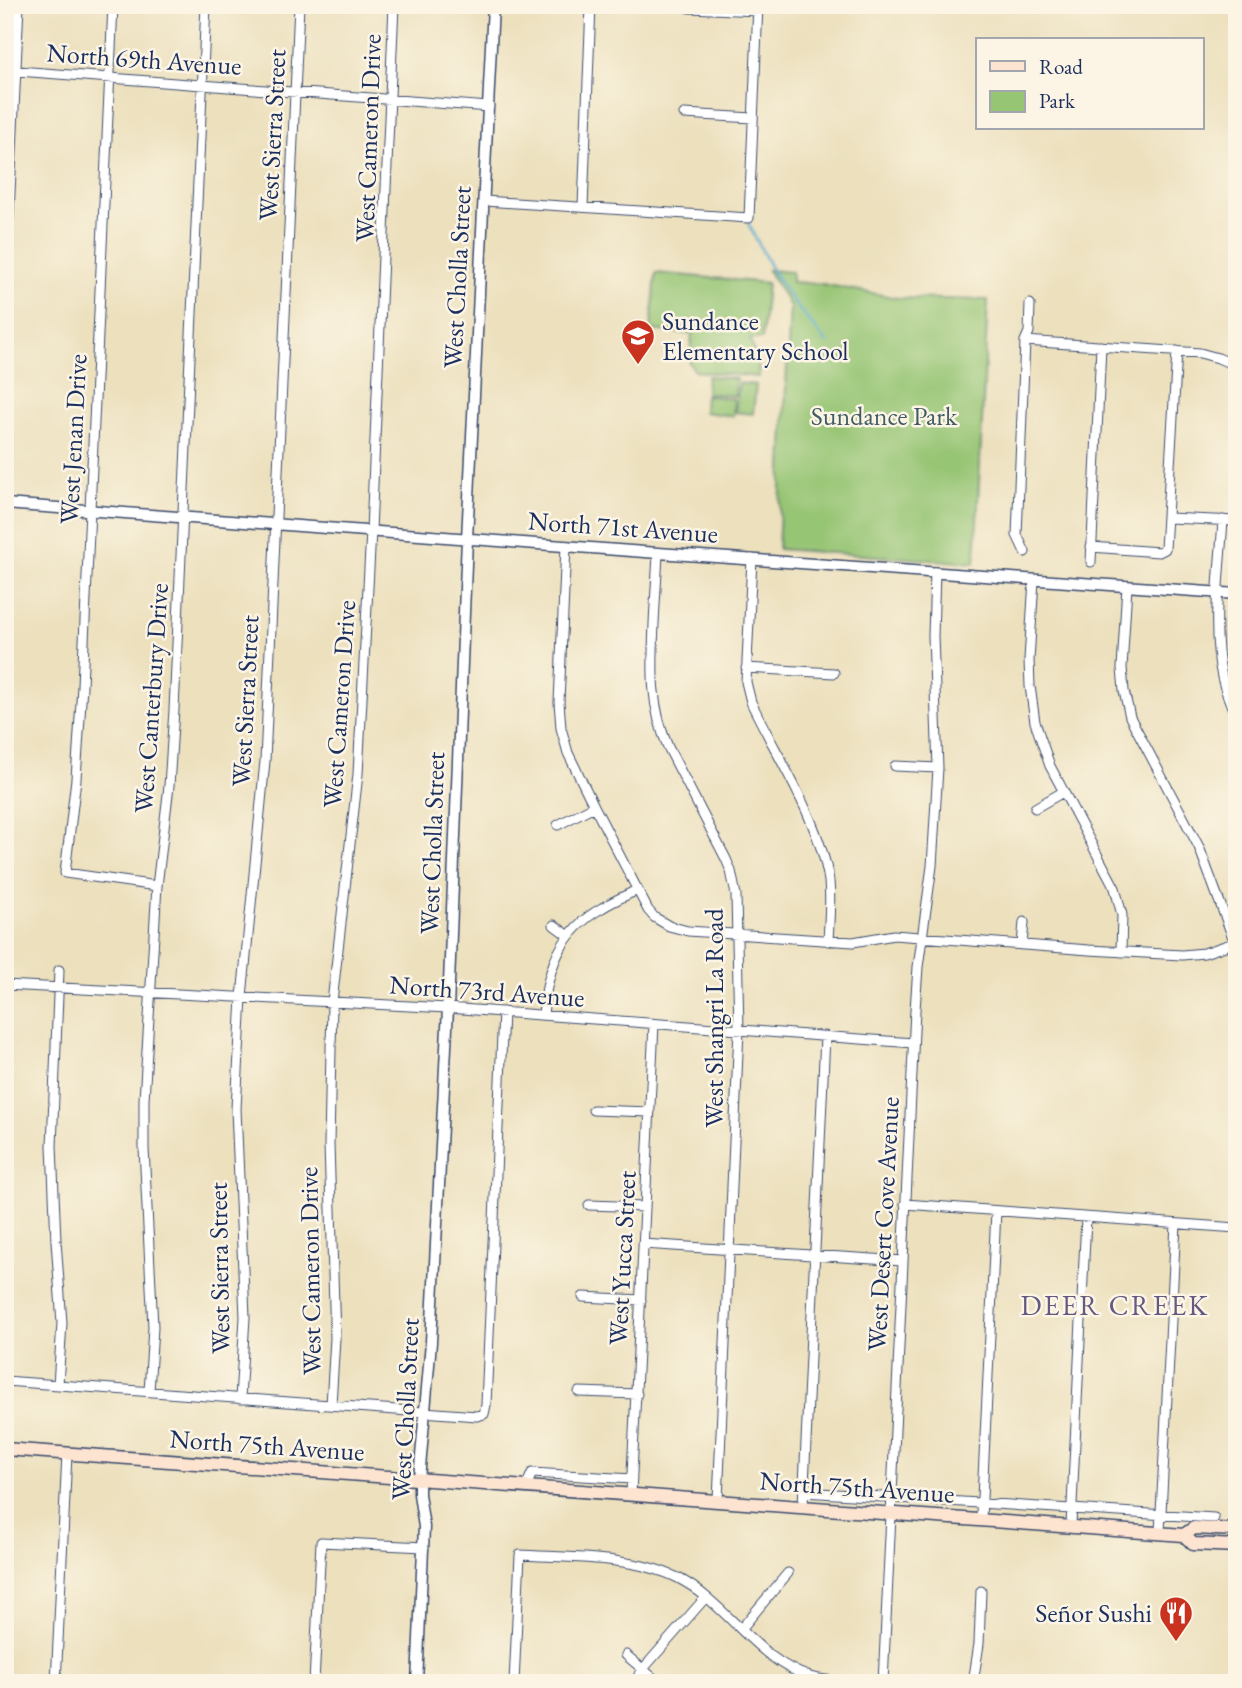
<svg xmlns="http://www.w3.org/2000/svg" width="1242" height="1688" font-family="'EB Garamond',serif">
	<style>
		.green { fill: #96c573; stroke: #587a68; stroke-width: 2 }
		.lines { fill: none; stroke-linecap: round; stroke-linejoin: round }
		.stream { stroke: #54a8d0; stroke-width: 2.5 }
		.minor-casing { stroke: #3a4a6c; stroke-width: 11 }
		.tertiary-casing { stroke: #3a4a6c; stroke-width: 13 }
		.secondary-casing { stroke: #3a4a6c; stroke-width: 15 }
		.minor { stroke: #fff; stroke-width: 9 }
		.tertiary { stroke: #fff; stroke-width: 10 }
		.secondary { stroke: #fde4d1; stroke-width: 12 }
		.labels { text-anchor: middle; stroke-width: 5; stroke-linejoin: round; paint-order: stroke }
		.street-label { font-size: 26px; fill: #1b2f5e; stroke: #fcf5e5 }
		.poi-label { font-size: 26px; fill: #1b2f5e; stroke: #fcf5e5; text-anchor: start }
		.park-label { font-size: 26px; fill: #405c64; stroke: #fcf5e5 }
		.neighbourhood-label { font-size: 28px; letter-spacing: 2px; fill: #645981; stroke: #fcf5e5 }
	</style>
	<rect width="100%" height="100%" fill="#fcf5e5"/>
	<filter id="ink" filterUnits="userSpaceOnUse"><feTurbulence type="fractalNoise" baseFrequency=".0143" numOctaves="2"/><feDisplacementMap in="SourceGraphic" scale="14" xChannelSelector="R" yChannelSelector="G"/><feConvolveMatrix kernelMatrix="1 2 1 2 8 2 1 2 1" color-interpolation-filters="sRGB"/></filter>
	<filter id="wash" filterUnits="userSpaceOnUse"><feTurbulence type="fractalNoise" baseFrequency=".00686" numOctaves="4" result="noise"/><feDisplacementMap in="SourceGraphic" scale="28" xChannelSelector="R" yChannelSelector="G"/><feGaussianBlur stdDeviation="1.57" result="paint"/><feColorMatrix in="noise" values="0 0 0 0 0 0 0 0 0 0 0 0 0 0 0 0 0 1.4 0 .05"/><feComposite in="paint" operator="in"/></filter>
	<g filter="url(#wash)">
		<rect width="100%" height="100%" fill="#ece0bd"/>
		<path class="green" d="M 768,270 L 792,272 L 792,282 L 822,284 L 898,298 L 988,300 L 975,563 L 778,549 L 790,306 Z
			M 656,273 L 767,283 L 762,339 L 750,339 L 758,363 L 759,377 L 695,371 L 689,362 L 692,334 L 651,330 Z
			M 707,376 L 736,379 L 735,396 L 706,393 Z
			M 739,383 L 756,385 L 753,414 L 735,412 Z
			M 705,395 L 734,399 L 733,416 L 704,412 Z"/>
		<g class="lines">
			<path class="stream" d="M 747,221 L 772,270 L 794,303 L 827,343"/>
		</g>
	</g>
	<g filter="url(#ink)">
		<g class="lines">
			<g class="minor-casing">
				<path id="minor" d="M 113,5 L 82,686 L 76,779 L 65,873 L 157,886
					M 689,8 L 758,11
					M 5,70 L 489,107
					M 684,114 L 753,118
					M 484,201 L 749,218 L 758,5
					M 583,207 L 591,5
					M 5,297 L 19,5
					M 1025,341 L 1200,353 L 1218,358 L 1237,366
					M 1168,518 L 1237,521
					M 1223,520 C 1220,570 1211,628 1222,677 C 1225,691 1231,705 1237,718
					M 566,546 L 559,702 L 561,728 L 568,753 L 594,806 L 648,910 L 654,917 L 669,926 L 688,931 L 853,942 L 894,935 L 1089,950 L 1182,955 L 1204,953 L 1237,942
					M 1091,547 L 1159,552 L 1165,549 L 1177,351
					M 1025,552 L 1017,535 L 1025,341 L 1029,332 L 1030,304
					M 658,553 C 657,577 655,600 654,624 C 652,669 650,705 668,747 L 726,859 L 731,871 L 736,895 L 739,1030 L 718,1500
					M 752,559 L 746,682 L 751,702 C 777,757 820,821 829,881 C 831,901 829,921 828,941
					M 1091,562 L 1101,346
					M 1034,580 L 1029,660 L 1030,686 L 1035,722 L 1050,766 L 1115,888 L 1122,915 L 1121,952
					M 1127,586 L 1122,668 L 1124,691 L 1130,717 L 1199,847 L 1235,943
					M 746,668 L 834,673
					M 895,766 L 938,768
					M 1035,808 L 1063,792
					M 558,825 L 594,806
					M 554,925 L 569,936
					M 1022,945 L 1024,922
					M 5,985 L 448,1008 L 913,1043
					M 543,1015 C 547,970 560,931 602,908 C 613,901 625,896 637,890
					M 593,1110 L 650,1112
					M 905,1204 L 1237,1228
					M 589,1205 L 645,1207
					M 643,1244 L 903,1261
					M 583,1297 L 641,1300
					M 5,1381 L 477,1416 L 484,1414 L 486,1405 L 503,1012
					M 58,1385 L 62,1323 L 56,1241 L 52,1146 L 59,970
					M 149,1392 L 153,1327 L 144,1148 L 144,1100 L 157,886 L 169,786 L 174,710 L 206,5
					M 579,1392 L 637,1394
					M 240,1399 L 245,1317 L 236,1109 L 242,997 L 265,761 L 299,5
					M 331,1405 L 335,1338 L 329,1145 L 332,1002 L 358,774 L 371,531 L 394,5
					M 526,1487 L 532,1473 L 632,1479
					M 804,1492 L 1214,1518
					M 631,1494 L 654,1024
					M 803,1506 L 825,1036
					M 981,1519 L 996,1211
					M 1071,1525 L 1086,1218
					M 1160,1532 L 1176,1224
					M 741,1629 L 788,1573
					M 626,1655 L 659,1683
					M 56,1683 L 67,1454
					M 314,1683 L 321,1542 L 424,1547
					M 514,1683 L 520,1555 C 569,1558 633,1556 678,1578 C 727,1603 756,1660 810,1677 C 832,1683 857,1682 879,1683
					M 634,1683 L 643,1669 L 706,1597
					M 883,1683 L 915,1010 L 918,967 L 932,866 L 938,768 L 933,636 L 935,572
					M 973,1683 L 979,1644 L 981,1591"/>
			</g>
			<g class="tertiary-casing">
				<path id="tertiary" d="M 5,504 L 658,553 L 1237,594
					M 417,1683 L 424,1527 L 419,1494 L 419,1479 L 431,1342 L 448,1008 L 467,539 L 493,5"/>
			</g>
			<g class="secondary-casing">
				<path id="secondary" d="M 5,1449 L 1184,1535 L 1194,1528 L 1237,1530
					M 1184,1535 L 1193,1544 L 1237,1546"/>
			</g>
			<use href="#minor" class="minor"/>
			<use href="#tertiary" class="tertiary"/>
			<use href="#secondary" class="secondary"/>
		</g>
	</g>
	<defs>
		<g id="school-pin" transform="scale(1.75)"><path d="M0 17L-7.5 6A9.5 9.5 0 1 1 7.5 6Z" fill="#c8321e" stroke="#fcf5e5"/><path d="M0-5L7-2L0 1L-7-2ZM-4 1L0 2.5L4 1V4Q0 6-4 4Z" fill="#fff"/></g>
		<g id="restaurant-pin" transform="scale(1.75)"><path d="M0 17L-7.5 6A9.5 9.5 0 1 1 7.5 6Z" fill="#c8321e" stroke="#fcf5e5"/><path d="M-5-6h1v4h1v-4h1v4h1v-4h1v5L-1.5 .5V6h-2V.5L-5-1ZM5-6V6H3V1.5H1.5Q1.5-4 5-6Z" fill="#fff"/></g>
	</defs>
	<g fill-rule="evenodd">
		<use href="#school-pin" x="638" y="336"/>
		<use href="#restaurant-pin" x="1176" y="1613"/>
	</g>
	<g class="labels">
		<g class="street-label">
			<text transform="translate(144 59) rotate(4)" y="9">North 69th Avenue</text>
			<text transform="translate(272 135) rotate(-87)" y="9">West Sierra Street</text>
			<text transform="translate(368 138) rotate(-88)" y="9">West Cameron Drive</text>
			<text transform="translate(457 277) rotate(-87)" y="9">West Cholla Street</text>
			<text transform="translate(73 439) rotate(-87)" y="9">West Jenan Drive</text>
			<text transform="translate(623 527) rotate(4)" y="9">North 71st Avenue</text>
			<text transform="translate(151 698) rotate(-86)" y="9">West Canterbury Drive</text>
			<text transform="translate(245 701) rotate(-87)" y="9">West Sierra Street</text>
			<text transform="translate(339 704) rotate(-86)" y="9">West Cameron Drive</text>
			<text transform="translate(432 843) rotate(-88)" y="9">West Cholla Street</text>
			<text transform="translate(487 991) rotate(4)" y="9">North 73rd Avenue</text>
			<text transform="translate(714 1018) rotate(-90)" y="9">West Shangri La Road</text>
			<text transform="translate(883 1224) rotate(-87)" y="9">West Desert Cove Avenue</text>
			<text transform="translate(622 1258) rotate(-87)" y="9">West Yucca Street</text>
			<text transform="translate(219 1268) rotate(-91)" y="9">West Sierra Street</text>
			<text transform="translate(310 1271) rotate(-91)" y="9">West Cameron Drive</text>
			<text transform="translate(405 1409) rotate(-87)" y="9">West Cholla Street</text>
			<text transform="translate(267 1445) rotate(4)" y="9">North 75th Avenue</text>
			<text transform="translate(857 1487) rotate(4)" y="9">North 75th Avenue</text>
		</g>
		<g class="poi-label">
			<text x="662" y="330">Sundance<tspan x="662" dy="30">Elementary School</tspan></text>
			<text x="1152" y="1622" text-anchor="end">Señor Sushi</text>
		</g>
		<g class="park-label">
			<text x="884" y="425">Sundance Park</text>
		</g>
		<g class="neighbourhood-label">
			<text x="1115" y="1315">DEER CREEK</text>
		</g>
	</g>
	<rect width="1242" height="1688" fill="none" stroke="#fcf5e5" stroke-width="28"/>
	<rect x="976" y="38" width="228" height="91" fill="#fcf5e5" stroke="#a2a6af" stroke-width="2"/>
	<rect x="990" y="61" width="35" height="10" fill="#fde4d1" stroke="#a2a6af" stroke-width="2"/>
	<text x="1039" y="74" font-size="21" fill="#1b2f5e">Road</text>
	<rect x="990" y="91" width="35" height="21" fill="#96c573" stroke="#a2a6af" stroke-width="2"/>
	<text x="1039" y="108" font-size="21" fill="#1b2f5e">Park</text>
</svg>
